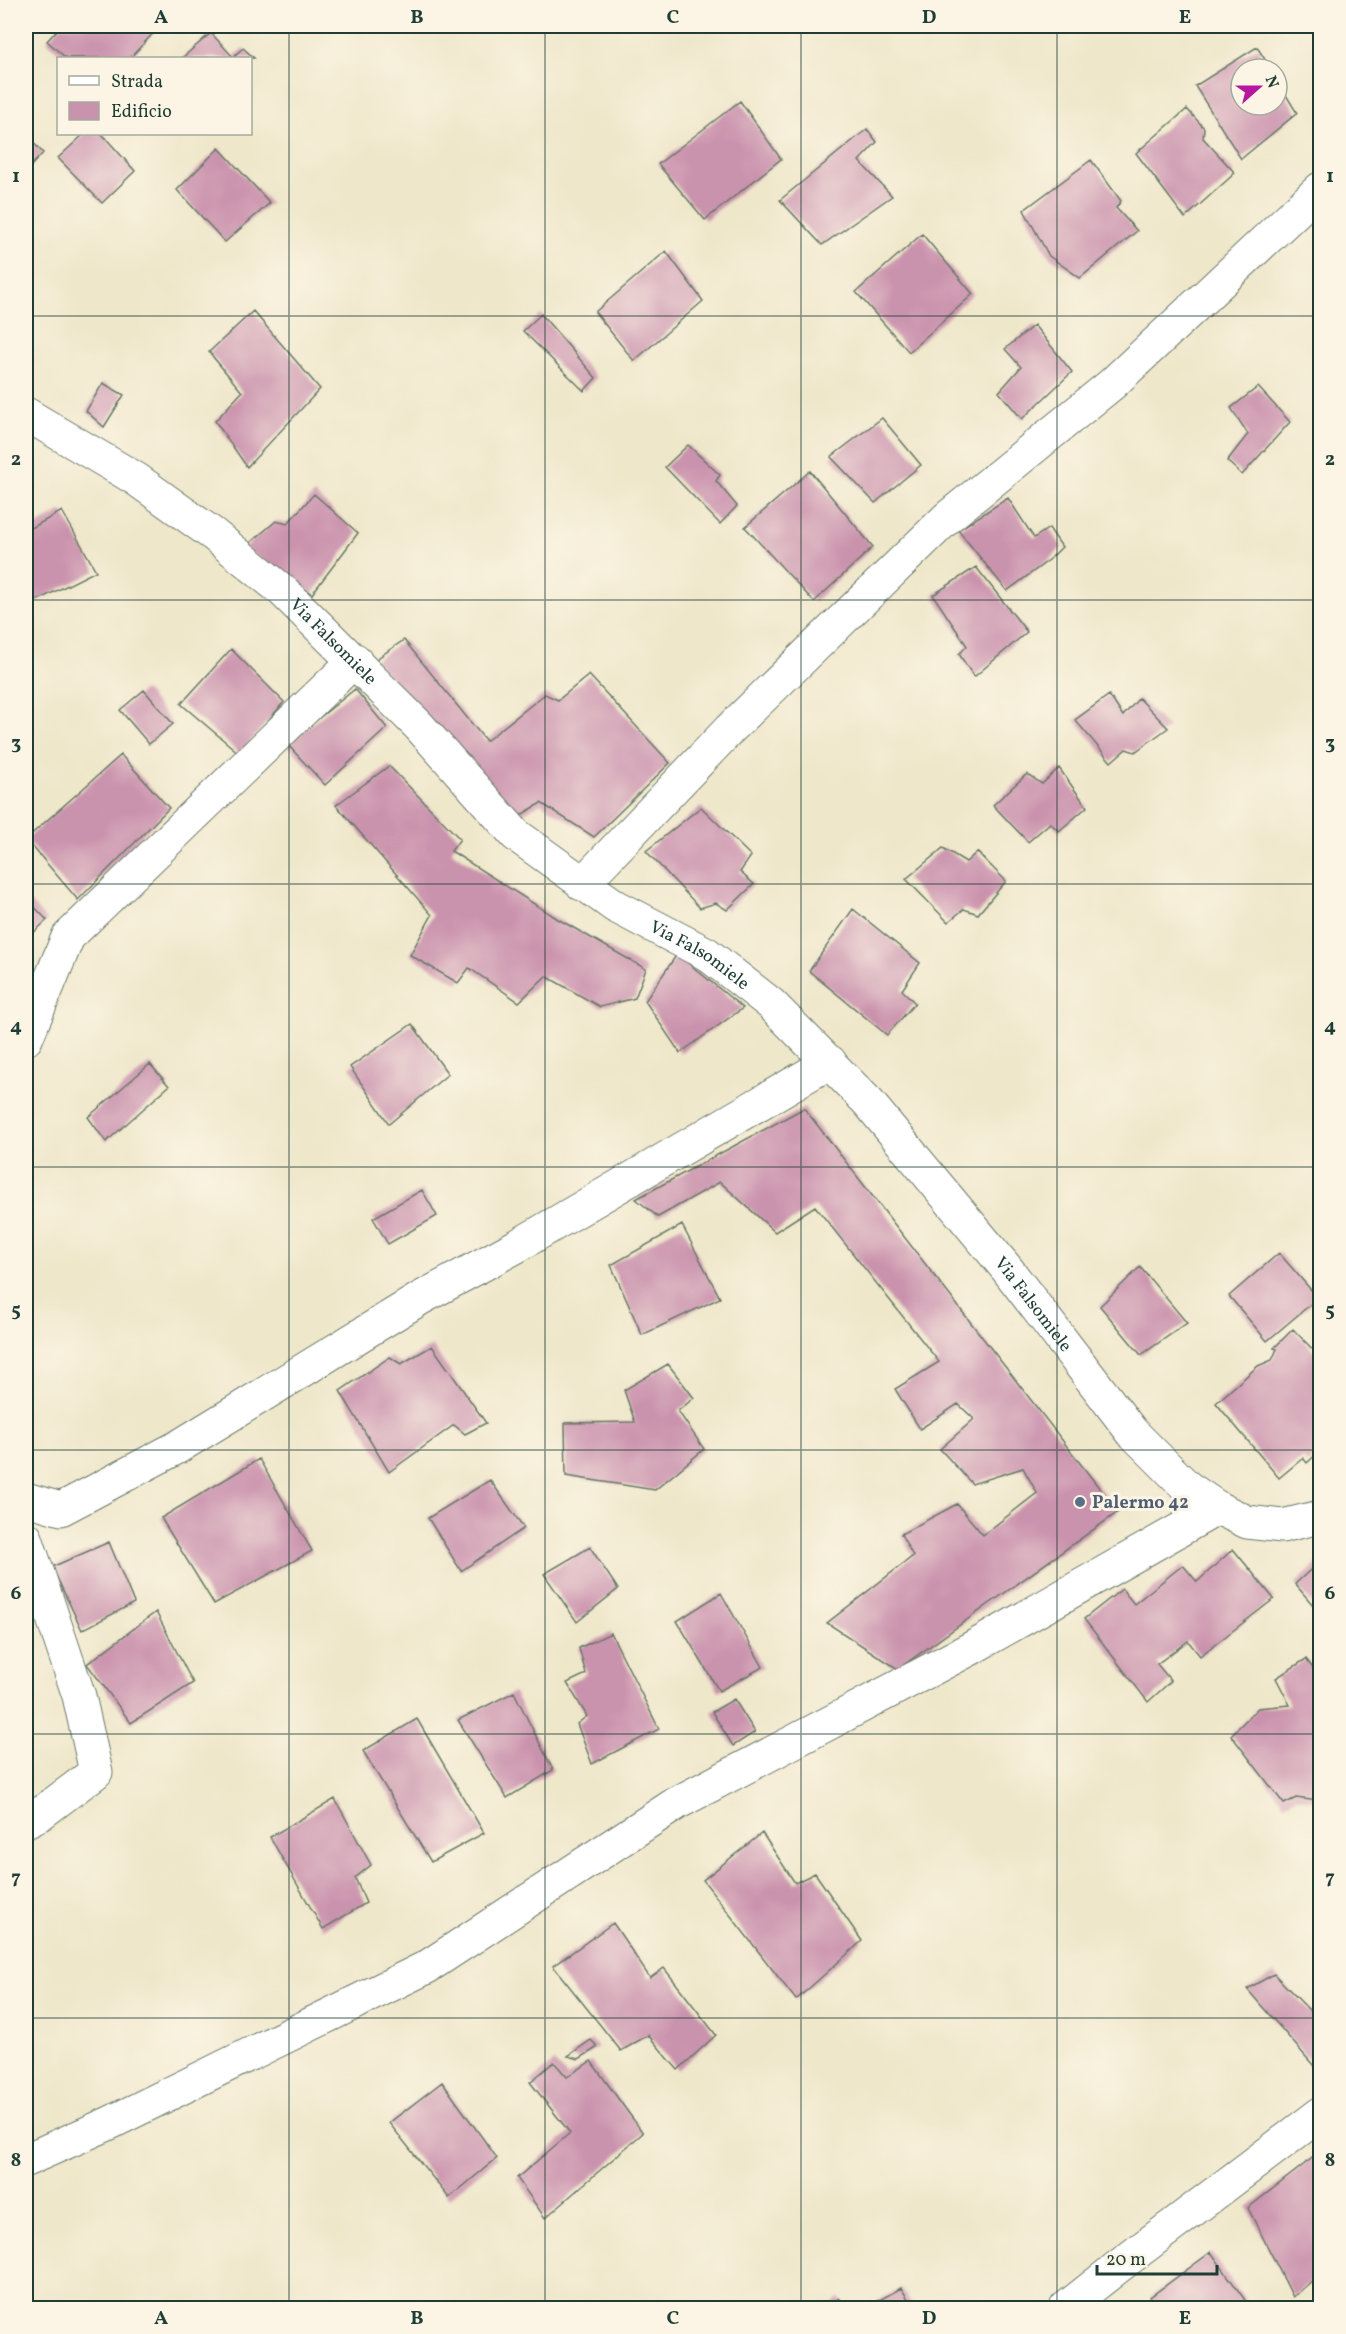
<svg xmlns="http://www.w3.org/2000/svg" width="1346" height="2334" font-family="Vollkorn,serif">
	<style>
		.building { fill: #ca93ad }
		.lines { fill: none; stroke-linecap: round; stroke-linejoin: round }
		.minor-casing { stroke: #687868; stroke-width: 35 }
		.minor { stroke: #fff; stroke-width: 33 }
		.grid { fill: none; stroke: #1f3d34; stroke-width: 1.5; stroke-opacity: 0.55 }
		.service-dot { fill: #5c6f8a; stroke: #fcf5e5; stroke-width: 2 }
		.labels { text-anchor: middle; stroke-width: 6; stroke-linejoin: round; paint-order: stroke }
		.street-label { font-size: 18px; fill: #1f3d34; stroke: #fcf5e5 }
		.service-label { font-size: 18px; font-weight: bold; fill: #4e5e75; stroke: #fcf5e5; text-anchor: start }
		.neatline { fill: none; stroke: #1f3d34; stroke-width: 2 }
		.grid-label { font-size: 20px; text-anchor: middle; font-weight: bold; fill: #1f3d34 }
	</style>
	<rect width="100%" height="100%" fill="#fcf5e5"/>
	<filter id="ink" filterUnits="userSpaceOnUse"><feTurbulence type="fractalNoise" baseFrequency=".0167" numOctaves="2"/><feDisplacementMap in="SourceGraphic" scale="12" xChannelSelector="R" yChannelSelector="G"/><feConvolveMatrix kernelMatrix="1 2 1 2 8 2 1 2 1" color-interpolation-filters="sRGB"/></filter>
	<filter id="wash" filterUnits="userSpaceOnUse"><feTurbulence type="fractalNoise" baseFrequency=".008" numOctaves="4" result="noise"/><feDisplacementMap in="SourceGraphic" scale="24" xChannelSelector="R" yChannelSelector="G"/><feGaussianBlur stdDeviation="1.35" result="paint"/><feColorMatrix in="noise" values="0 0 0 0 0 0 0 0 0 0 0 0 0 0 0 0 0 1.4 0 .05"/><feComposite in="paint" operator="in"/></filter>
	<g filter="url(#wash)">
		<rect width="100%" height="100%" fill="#efe7ca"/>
		<g id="blocks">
			<path class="building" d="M 61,26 L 160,26 L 130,58 L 66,58 L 47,41 Z
				M 211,33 L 233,57 L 243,48 L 254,58 L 182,58 Z
				M 1257,47 L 1271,69 L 1241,69 L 1241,105 L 1277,105 L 1277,80 L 1297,113 L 1241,159 L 1195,86 Z
				M 740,101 L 781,159 L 705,220 L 658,164 Z
				M 1187,109 L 1204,128 L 1203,138 L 1235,173 L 1185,218 L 1136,153 Z
				M 867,129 L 877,142 L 859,161 L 892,196 L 822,245 L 780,200 Z
				M 84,134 L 102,134 L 135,171 L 102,203 L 58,158 Z
				M 26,135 L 43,153 L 26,171 Z
				M 219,148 L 270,203 L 225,242 L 177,190 Z
				M 1091,160 L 1121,201 L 1116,208 L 1137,231 L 1080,278 L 1049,256 L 1024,210 Z
				M 922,234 L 973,294 L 909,352 L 856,292 Z
				M 666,251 L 703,301 L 634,361 L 595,312 Z
				M 253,311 L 320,389 L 247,467 L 215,421 L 242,392 L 209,352 Z
				M 541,314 L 596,378 L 584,391 L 523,331 Z
				M 1034,325 L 1072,372 L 1022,419 L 999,392 L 1021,367 L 1005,349 Z
				M 103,383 L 124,395 L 104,427 L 86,411 Z
				M 1258,387 L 1290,422 L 1242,475 L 1227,461 L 1248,434 L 1231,408 Z
				M 882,418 L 921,465 L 875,503 L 831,457 Z
				M 688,445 L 720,475 L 716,481 L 737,506 L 720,524 L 665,467 Z
				M 810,471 L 873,547 L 814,602 L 745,527 Z
				M 314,494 L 358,533 L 312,594 L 244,548 L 276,521 L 287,524 Z
				M 1008,498 L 1034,538 L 1049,528 L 1062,547 L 1049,560 L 1007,591 L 958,530 Z
				M 62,511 L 96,571 L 26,606 L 26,531 Z
				M 976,567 L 1027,632 L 974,677 L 959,654 L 967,646 L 933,595 Z
				M 404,640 L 486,741 L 545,694 L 558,700 L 589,675 L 670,763 L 594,837 L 541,803 L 513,820 L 375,660 Z
				M 231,649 L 284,702 L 240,754 L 181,704 Z
				M 355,689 L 387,728 L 325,785 L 287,744 Z
				M 144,690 L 173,724 L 149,744 L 120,710 Z
				M 1109,695 L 1123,716 L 1139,698 L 1168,728 L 1135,752 L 1126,749 L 1111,762 L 1075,720 Z
				M 121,755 L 169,808 L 78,900 L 26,839 Z
				M 389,766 L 460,839 L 451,851 L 558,919 L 646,969 L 635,998 L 600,1007 L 546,976 L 519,1002 L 469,968 L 458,983 L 410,955 L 432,915 L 336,805 Z
				M 1059,768 L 1087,807 L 1059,831 L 1050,823 L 1028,842 L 993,805 L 1027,774 L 1042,784 Z
				M 701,807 L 751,856 L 740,872 L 754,884 L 727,910 L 716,903 L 700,908 L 646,851 Z
				M 943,848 L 966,862 L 977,852 L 1006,881 L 978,914 L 964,909 L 948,922 L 906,879 Z
				M 26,898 L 47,920 L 26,940 Z
				M 853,909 L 920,963 L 902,990 L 915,1003 L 887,1035 L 809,971 Z
				M 677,954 L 743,1008 L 680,1053 L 645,1001 Z
				M 412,1024 L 448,1074 L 389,1124 L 350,1067 Z
				M 150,1064 L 169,1086 L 106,1142 L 88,1117 Z
				M 804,1108 L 1118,1512 L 898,1669 L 827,1623 L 913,1556 L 901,1534 L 957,1504 L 983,1535 L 1037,1493 L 1023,1468 L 972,1484 L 940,1449 L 974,1419 L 958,1404 L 920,1429 L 895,1389 L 939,1362 L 815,1206 L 775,1232 L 720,1182 L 658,1217 L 636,1199 Z
				M 422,1190 L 437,1216 L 388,1244 L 373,1218 Z
				M 682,1225 L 720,1298 L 642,1335 L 611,1265 Z
				M 1279,1253 L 1318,1298 L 1267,1341 L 1229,1296 Z
				M 1140,1267 L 1187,1323 L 1141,1355 L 1100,1306 Z
				M 1293,1329 L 1320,1357 L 1320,1451 L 1307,1463 L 1303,1458 L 1279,1478 L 1216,1403 L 1258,1366 L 1272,1360 L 1277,1349 L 1274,1348 Z
				M 432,1346 L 486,1423 L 465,1434 L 454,1425 L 389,1472 L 340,1391 L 390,1357 L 401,1364 Z
				M 668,1364 L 694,1398 L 678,1411 L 704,1449 L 655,1490 L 566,1476 L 565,1423 L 635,1422 L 624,1390 Z
				M 259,1459 L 312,1551 L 214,1604 L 161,1518 Z
				M 490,1480 L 524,1528 L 461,1571 L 428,1518 Z
				M 109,1542 L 134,1603 L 82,1630 L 52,1567 Z
				M 590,1547 L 618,1589 L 577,1622 L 544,1574 Z
				M 1233,1549 L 1274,1599 L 1200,1656 L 1188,1641 L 1157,1664 L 1171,1681 L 1148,1702 L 1084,1619 L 1122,1589 L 1134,1604 L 1183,1565 L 1197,1582 Z
				M 1320,1561 L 1320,1613 L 1295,1584 Z
				M 721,1593 L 763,1667 L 719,1691 L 677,1621 Z
				M 156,1612 L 193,1683 L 131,1723 L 87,1664 Z
				M 611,1633 L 659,1729 L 592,1764 L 577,1724 L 587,1716 L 567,1683 L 586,1674 L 579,1648 Z
				M 1306,1659 L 1320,1678 L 1320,1784 L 1317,1784 L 1318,1801 L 1296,1798 L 1284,1804 L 1231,1735 L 1258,1708 L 1290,1705 L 1276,1678 Z
				M 514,1692 L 553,1770 L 507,1798 L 458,1720 Z
				M 734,1699 L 755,1732 L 733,1746 L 712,1712 Z
				M 417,1719 L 484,1833 L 431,1862 L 363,1751 Z
				M 335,1799 L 371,1865 L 355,1878 L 366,1903 L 323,1929 L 270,1837 Z
				M 762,1833 L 795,1883 L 815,1873 L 862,1941 L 796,2000 L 703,1880 Z
				M 613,1923 L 650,1978 L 664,1968 L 716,2035 L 678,2070 L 648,2035 L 621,2051 L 553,1966 Z
				M 1274,1974 L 1313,2014 L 1320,2007 L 1320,2073 L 1247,1989 Z
				M 591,2040 L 598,2047 L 579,2059 L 568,2056 Z
				M 591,2061 L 643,2133 L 545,2218 L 517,2178 L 570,2133 L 530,2082 L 554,2062 L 567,2077 Z
				M 442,2082 L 497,2158 L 449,2198 L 389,2123 Z
				M 1320,2152 L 1320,2274 L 1293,2297 L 1248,2208 Z
				M 1211,2252 L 1245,2300 L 1239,2308 L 1159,2308 L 1150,2297 Z
				M 901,2288 L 914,2308 L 865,2308 Z
				M 839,2298 L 847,2308 L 825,2308 Z"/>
		</g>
	</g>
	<g filter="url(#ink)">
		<use href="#blocks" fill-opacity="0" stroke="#687868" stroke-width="1.5"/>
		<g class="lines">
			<g class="minor-casing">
				<g id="minor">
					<path id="s1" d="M 26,414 L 136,479 L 214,535 L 283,591 L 419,726 L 516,835 L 615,906 L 707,954 L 771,1004 L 868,1102 L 1007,1269 L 1132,1432 L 1187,1487 L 1218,1508 L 1247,1522 L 1282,1526 L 1320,1517"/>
					<path d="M 582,884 L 730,729 L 948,517 L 1112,384 L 1320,189"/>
					<path d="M 26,1039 L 68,937 L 355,660"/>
					<path d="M 26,1499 L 61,1509 L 178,1447 L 421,1298 L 517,1246 L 830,1062"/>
					<path d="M 26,1538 L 79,1696 L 96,1772 L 40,1814 L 26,1821"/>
					<path d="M 26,2160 L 110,2123 L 427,1967 L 677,1803 L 970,1649 L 1218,1508"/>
					<path d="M 1066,2308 L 1119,2266 L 1320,2114"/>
				</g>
			</g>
			<use href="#minor" class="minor"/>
		</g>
	</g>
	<path class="grid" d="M 289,26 L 289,2308M 545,26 L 545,2308M 801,26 L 801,2308M 1057,26 L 1057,2308M 26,316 L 1320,316M 26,600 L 1320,600M 26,884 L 1320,884M 26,1167 L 1320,1167M 26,1450 L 1320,1450M 26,1734 L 1320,1734M 26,2018 L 1320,2018"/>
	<circle class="service-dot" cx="1080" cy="1502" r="6"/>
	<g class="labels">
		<g class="street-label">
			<text dy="6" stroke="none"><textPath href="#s1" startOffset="384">Via Falsomiele</textPath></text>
			<text dy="6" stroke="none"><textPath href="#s1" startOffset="870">Via Falsomiele</textPath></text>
			<text dy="6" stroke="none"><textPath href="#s1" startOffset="1356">Via Falsomiele</textPath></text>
		</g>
		<g class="service-label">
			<text x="1092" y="1508">Palermo 42</text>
		</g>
	</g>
	<rect width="1346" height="2334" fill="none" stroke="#fcf5e5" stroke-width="66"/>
	<rect x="57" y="57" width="195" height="78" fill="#fcf5e5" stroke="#a4ab9e" stroke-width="1.5"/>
	<rect x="69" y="76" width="30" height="9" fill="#ffffff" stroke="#a4ab9e" stroke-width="1.5"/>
	<text x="111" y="87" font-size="18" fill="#1f3d34">Strada</text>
	<rect x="69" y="102" width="30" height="18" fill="#ca93ad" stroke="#a4ab9e" stroke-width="1.5"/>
	<text x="111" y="117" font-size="18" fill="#1f3d34">Edificio</text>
	<g transform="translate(1259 87) rotate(69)"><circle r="28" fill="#fcf5e5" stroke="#a4ab9e" stroke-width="1.5"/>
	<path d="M0-4.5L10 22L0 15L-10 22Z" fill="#b5179e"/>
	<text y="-9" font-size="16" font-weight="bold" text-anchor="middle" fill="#1f3d34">N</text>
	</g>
	<path d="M1097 2265v9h120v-9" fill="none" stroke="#1f3d34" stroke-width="3"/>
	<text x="1106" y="2265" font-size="18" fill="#1f3d34" stroke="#fcf5e5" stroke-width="4.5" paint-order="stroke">20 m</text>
	<rect x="33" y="33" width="1280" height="2268" class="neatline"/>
	<g class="grid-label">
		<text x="161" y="23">A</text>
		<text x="417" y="23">B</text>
		<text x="673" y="23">C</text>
		<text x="929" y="23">D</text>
		<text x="1185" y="23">E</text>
		<text x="16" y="182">1</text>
		<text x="1330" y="182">1</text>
		<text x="16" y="465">2</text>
		<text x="1330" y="465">2</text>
		<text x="16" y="749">3</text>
		<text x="1330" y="749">3</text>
		<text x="16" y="1032">4</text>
		<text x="1330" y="1032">4</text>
		<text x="16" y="1316">5</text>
		<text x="1330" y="1316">5</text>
		<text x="16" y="1599">6</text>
		<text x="1330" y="1599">6</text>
		<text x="16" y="1883">7</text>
		<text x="1330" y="1883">7</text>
		<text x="16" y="2166">8</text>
		<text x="1330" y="2166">8</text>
		<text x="161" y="2324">A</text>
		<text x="417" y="2324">B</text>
		<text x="673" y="2324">C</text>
		<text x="929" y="2324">D</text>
		<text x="1185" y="2324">E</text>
	</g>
</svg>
